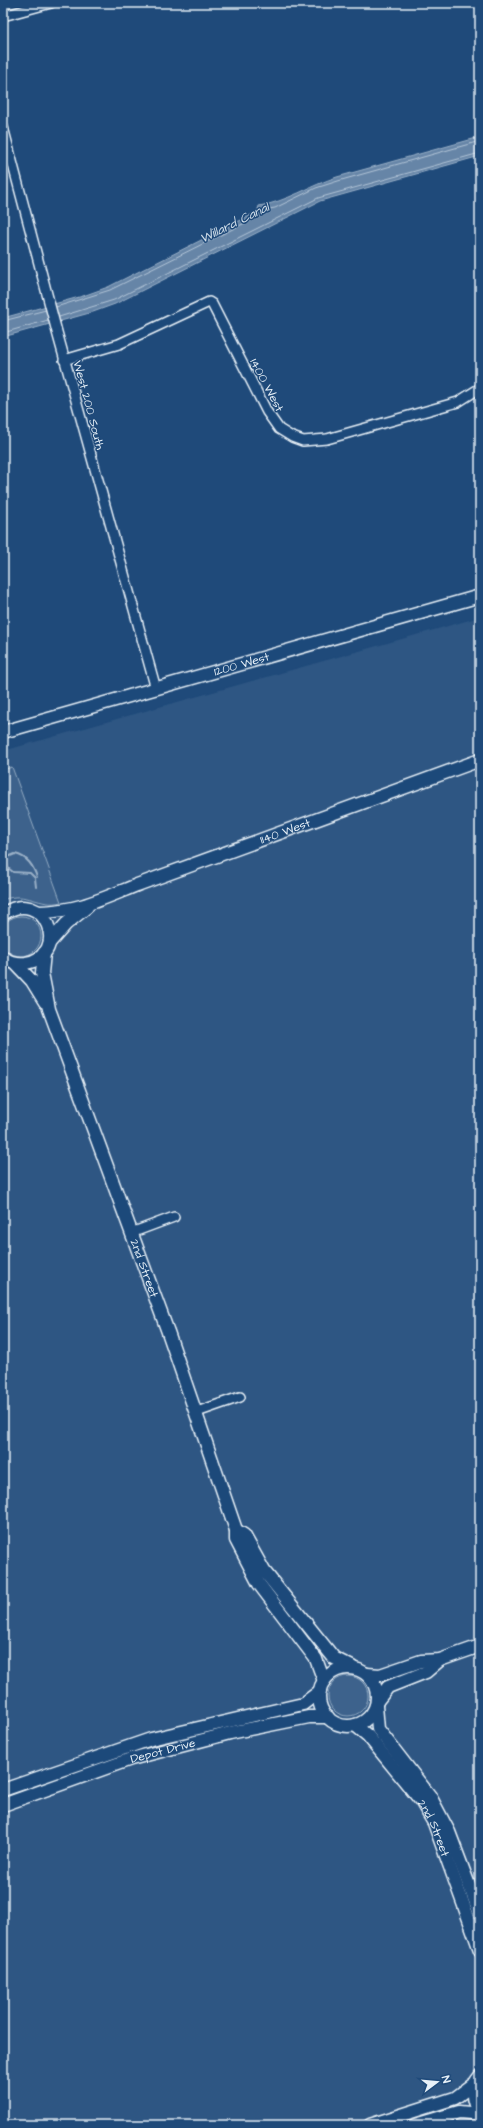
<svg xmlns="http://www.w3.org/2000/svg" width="483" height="2128" font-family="'Architects Daughter',sans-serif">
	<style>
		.built { fill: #2e5683 }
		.green { fill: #3c628c; stroke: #92aac2 }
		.water { fill: #6685a7; stroke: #9ab0c7 }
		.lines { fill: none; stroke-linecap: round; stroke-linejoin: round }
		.shore { stroke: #b4c6d8; stroke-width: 1 }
		.stream { stroke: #9ab0c7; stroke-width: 2 }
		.street-casing { stroke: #e8f1f8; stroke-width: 12 }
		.secondary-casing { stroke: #e8f1f8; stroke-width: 15 }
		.street { stroke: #1f4a7a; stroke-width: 9 }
		.secondary { stroke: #1f4a7a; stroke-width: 12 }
		.labels { text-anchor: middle; stroke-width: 3; stroke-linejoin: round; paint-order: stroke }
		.street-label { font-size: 12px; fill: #e8f1f8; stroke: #1f4a7a }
		.water-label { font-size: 13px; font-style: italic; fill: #d4e1ec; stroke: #1f4a7a }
	</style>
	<rect width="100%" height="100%" fill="#1f4a7a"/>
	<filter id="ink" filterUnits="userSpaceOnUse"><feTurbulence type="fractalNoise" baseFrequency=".025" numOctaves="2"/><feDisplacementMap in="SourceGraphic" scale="8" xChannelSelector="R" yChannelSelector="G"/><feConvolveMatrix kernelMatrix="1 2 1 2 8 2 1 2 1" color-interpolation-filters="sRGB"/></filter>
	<g filter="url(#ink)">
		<path class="built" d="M 480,617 L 480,2125 L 3,2125 L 3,751 Z"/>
		<path class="green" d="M 12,767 L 61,902 C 40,908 26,890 3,900 L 3,770 Z
			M1 936a20 20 0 1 1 40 0a20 20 0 1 1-40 0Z
			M328 1696a20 20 0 1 1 40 0a20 20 0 1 1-40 0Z"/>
		<path class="water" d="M 480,137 L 480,156 L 320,201 L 115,304 L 93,312 L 3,337 L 3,318 L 83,296 L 108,287 L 257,212 L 259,206 C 286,202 311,185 337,177 Z"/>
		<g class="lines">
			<path class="shore" d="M 56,307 L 110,290 L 259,216 L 263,210 L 275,208 L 316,188 L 338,181 L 480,141
				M 59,317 L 114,300 L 318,198 L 480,153
				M 3,321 L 46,310
				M 3,333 L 48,320"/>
			<path class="stream" d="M 3,854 L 8,857
				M 36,887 L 35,878 L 30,873 L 13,872 L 8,868 L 6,861 L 8,857 L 15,854 C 28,857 33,866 37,877"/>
			<g class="street-casing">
				<path id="street" d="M 3,16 L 51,3
					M 3,127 L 57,332 L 156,689
					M 64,360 L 119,344 L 209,302 L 212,304 L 267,412 L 279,429 L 292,437 L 303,441 L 327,439 L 458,402 L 480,388
					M 131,1233 L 174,1217
					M 197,1412 L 240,1397"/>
			</g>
			<g class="secondary-casing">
				<g id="secondary">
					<path id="s1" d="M 3,732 L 480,596"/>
					<path id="s2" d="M 38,912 C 76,912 102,899 137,885 L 480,760"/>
					<path d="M 3,914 C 45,885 72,955 26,963 C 18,964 10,963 3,957"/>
					<path d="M 50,942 L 66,924 L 87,907"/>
					<path id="s3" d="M 44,953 L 42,973 L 49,1009 L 168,1332 L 236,1530 L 236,1540 L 259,1584 L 316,1659 L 324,1681"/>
					<path d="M 15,963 L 32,981 L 45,1002"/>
					<path d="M 236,1530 L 244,1535 L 264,1571 L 334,1658 L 352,1667"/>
					<circle cx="348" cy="1697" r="29"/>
					<path d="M 367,1674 L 380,1675 L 421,1661 L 440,1660 L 480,1646"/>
					<path d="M 377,1701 L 388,1687 L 426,1672 L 440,1660"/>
					<path d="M 376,1706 L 378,1729 L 430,1796 L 449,1832 L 480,1914"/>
					<path id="s4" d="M 355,1725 L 368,1736 L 421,1801 L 434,1823 L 480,1950"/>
					<path d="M 3,1790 L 151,1739 L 303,1704 L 320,1691"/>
					<path id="s5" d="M 3,1805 L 131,1759 L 230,1733 L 309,1717 L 328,1717"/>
					<path d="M 480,2076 C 470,2087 471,2102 480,2113"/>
					<path d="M 370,2125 L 455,2098 L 475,2083"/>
					<path d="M 415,2125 L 459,2112 L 480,2114"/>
				</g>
			</g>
			<use href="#street" class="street"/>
			<use href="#secondary" class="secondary"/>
		</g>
	</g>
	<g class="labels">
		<g class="street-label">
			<text transform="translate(267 385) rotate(62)" y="4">1400 West</text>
			<text transform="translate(89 405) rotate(75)" y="4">West 200 South</text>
			<text dy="4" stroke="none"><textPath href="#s1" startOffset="248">1200 West</textPath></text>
			<text dy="4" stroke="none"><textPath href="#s2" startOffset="261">1140 West</textPath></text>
			<text dy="4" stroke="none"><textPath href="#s3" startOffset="333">2nd Street</textPath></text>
			<text dy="4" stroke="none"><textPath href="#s5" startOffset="169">Depot Drive</textPath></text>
			<text dy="4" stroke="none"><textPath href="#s4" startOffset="131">2nd Street</textPath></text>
		</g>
		<g class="water-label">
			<text transform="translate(234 222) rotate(-26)" y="5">Willard Canal</text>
		</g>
	</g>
	<rect width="483" height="2128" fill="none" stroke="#1f4a7a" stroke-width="16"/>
	<rect x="8" y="8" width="467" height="2112" fill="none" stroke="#e8f1f8" stroke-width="1.5" filter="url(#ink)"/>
	<g transform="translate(437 2082) rotate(74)" stroke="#1f4a7a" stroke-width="3" paint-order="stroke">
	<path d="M0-3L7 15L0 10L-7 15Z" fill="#e8f1f8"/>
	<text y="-6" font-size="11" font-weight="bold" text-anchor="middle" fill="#e8f1f8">N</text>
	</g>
</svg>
